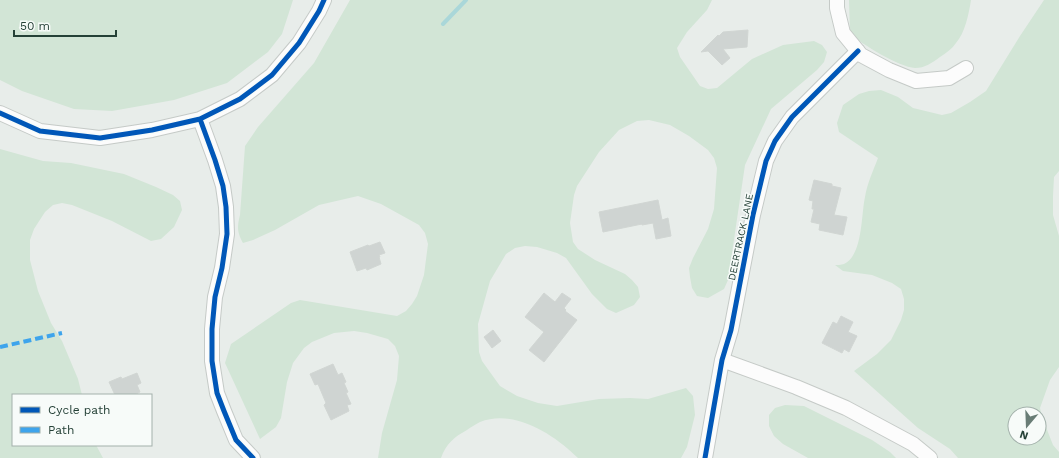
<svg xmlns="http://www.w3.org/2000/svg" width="1059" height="458" font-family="'Work Sans',sans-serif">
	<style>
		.green { fill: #d2e5d6; fill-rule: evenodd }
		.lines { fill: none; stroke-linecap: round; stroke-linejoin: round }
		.stream { stroke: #aad7d9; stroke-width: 4 }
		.building { fill: #cfd4d2; stroke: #d1d6d3 }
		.street-casing { stroke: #c5cac7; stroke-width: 16 }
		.street { stroke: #fcfcfc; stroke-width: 14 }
		.quiet { stroke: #3ea4ec; stroke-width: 4; stroke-dasharray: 8 4; stroke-linecap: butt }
		.cycleway-casing { stroke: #f7fbf9; stroke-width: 8 }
		.cycleway { stroke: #0057b8; stroke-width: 5 }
		.labels { text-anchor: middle; stroke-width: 3; stroke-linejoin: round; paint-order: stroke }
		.street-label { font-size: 10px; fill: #254137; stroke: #f7fbf9 }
	</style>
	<rect width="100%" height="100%" fill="#e8edea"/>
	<path class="green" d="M 0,0 L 293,0 L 282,34 L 268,52 L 227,83 L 174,100 L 112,111 L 74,109 L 22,91 L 0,80 Z
		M 350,0 L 712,0 L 707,10 L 687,32 L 677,48 L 680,57 L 700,86 L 708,89 L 717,88 L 752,59 L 783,45 L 814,41 L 822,45 L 827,52 L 824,62 L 817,70 L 771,109 L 745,165 L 728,280 L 724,289 L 708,298 L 697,296 L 692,288 L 690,277 L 689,268 L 693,258 L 708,229 L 714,209 L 717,168 L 714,158 L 708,150 L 689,136 L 670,125 L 649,120 L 637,121 L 619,130 L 599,152 L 577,186 L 574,195 L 570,223 L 573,242 L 578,249 L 595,260 L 625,274 L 632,280 L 638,287 L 640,297 L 634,305 L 616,313 L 607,309 L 592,294 L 566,258 L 557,253 L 537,247 L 525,246 L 515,248 L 506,254 L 490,281 L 478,324 L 479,352 L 482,361 L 500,386 L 517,396 L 538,403 L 557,406 L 599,399 L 630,398 L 648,399 L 686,388 L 693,396 L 695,415 L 687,447 L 681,458 L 578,458 C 555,435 514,408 480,422 C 476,424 471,427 467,430 C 454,437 446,444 441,458 L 378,458 L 382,433 L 397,380 L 399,356 L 395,346 L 388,339 L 367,333 L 354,331 L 334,333 L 312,342 L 304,348 L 293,363 L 287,382 L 281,418 L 276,427 L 260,439 L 225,363 L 231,344 L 291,303 L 300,300 L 397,316 L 406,311 L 412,304 L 417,296 L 424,275 L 428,244 L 425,233 L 419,225 L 381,204 L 358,196 L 319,205 L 275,230 L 253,240 L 243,243 C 237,232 237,227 240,215 L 245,146 L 258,127 L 314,63 Z
		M 849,0 L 971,0 C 969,13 965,33 956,43 C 952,49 946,53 940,57 C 932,63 925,68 915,68 C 899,67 862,44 850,34 Z
		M 1044,0 L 1059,0 L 1059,171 L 1054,177 L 1053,196 L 1053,215 L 1059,236 L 1059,367 L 1050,380 L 1040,408 L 1042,417 L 1053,445 L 1059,452 L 1059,458 L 958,458 L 950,449 L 918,428 L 854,371 L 877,354 L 891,340 L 901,320 L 904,310 L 904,299 L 901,289 L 892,283 L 872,275 L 843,271 L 835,265 C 837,265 841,265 844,264 C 863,255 861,215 865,197 C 867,184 873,171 878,158 L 839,132 L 837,123 L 843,105 L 859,94 L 869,91 L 881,90 L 898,97 L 913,108 L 942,115 L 951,113 L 970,102 L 986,91 L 1020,36 ZM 1015,414 L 1039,414 L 1039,438 L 1015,438 Z
		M 0,149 L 43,161 L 71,163 L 124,174 L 156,187 L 173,195 L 180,201 L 182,210 L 174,227 L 161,239 L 151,241 L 112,221 L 72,205 L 62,203 L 53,205 L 45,212 L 34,229 L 30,240 L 30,260 L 38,291 L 51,323 L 62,341 L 78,379 L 82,395 L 13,395 L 13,445 L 96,445 L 103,458 L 0,458 Z
		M 785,405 L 804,406 L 872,440 L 890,452 L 896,458 L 808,458 L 783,444 L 774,436 L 769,426 L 769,415 L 775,408 Z"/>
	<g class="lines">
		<path class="stream" d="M 443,24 L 466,0"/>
	</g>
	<path class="building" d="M 748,30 L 747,47 L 723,49 L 730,58 L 722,65 L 708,51 L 701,52 L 718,35 L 719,36 L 723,32 Z
		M 814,180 L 832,184 L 832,186 L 841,188 L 834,215 L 847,217 L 843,235 L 819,230 L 820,224 L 811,222 L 814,209 L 812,209 L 813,201 L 809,200 Z
		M 658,200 L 662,220 L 668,218 L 671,236 L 656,239 L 653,223 L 642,225 L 642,224 L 603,232 L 599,212 Z
		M 380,242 L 385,253 L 379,255 L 380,257 L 379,257 L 381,264 L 367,270 L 366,268 L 357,271 L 350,252 L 368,245 L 369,246 Z
		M 544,293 L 555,302 L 562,293 L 571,299 L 564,308 L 566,310 L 565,311 L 577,320 L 544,362 L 529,350 L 544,332 L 525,317 Z
		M 841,316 L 853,322 L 848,332 L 857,336 L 849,352 L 844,349 L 842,353 L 822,343 L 833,322 L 837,324 Z
		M 493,330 L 501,341 L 492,348 L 484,337 Z
		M 333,364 L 338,375 L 342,373 L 346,382 L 344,383 L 348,392 L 346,393 L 351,404 L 347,405 L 349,411 L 331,420 L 324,405 L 326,403 L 318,384 L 315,385 L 310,374 Z
		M 137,373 L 141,383 L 137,385 L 140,392 L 134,395 L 115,395 L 109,382 L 121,377 L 122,379 Z"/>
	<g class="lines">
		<g class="street-casing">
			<path id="street" d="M 837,0 L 837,8 L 843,33 L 861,55 L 889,70 L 916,81 L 949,78 L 966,68
				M 0,113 L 40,131 L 100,138 L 152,130 L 200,119 L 240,99 L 272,75 L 299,43 L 319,11 L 324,0
				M 200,119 L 215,160 L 223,186 L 226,207 L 227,234 L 222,268 L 215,297 L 212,329 L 212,361 L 217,393 L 224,411 L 236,440 L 253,458
				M 722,360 L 796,387 L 846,408 L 913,444 L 930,458
				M 705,458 L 722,360 L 731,330 L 753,215 L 766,161 L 775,141 L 792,117 L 858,51"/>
		</g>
		<use href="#street" class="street"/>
		<path class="quiet" d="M 0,347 L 62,333"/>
		<g class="cycleway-casing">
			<path id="cycleway" d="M 0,113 L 40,131 L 100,138 L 152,130 L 200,119 L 240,99 L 272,75 L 299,43 L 319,11 L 324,0
				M 200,119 L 215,160 L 223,186 L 226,207 L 227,234 L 222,268 L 215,297 L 212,329 L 212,361 L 217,393 L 224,411 L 236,440 L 253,458
				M 705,458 L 722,360 L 731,330 L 753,215 L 766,161 L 775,141 L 792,117 L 858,51"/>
		</g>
		<use href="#cycleway" class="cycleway"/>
	</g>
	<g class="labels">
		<g class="street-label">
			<text transform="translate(740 237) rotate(-78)" y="4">DEERTRACK LANE</text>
		</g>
	</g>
	<rect x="12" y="394" width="140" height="52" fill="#f7fbf9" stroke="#a3b1ab"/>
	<rect x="20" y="407" width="20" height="6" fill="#0057b8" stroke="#a3b1ab"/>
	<text x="48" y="414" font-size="12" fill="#254137">Cycle path</text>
	<rect x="20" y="427" width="20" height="6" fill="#3ea4ec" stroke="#a3b1ab"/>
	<text x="48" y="434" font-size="12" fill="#254137">Path</text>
	<g transform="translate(1027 426) rotate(199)"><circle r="19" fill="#f7fbf9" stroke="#a3b1ab"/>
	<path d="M0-3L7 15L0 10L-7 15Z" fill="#697d76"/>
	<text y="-6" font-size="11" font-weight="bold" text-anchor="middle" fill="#254137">N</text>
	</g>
	<path d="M14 30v6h102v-6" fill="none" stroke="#254137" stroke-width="2"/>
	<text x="20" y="30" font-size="12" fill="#254137" stroke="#f7fbf9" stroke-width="3" paint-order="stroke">50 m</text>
</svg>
